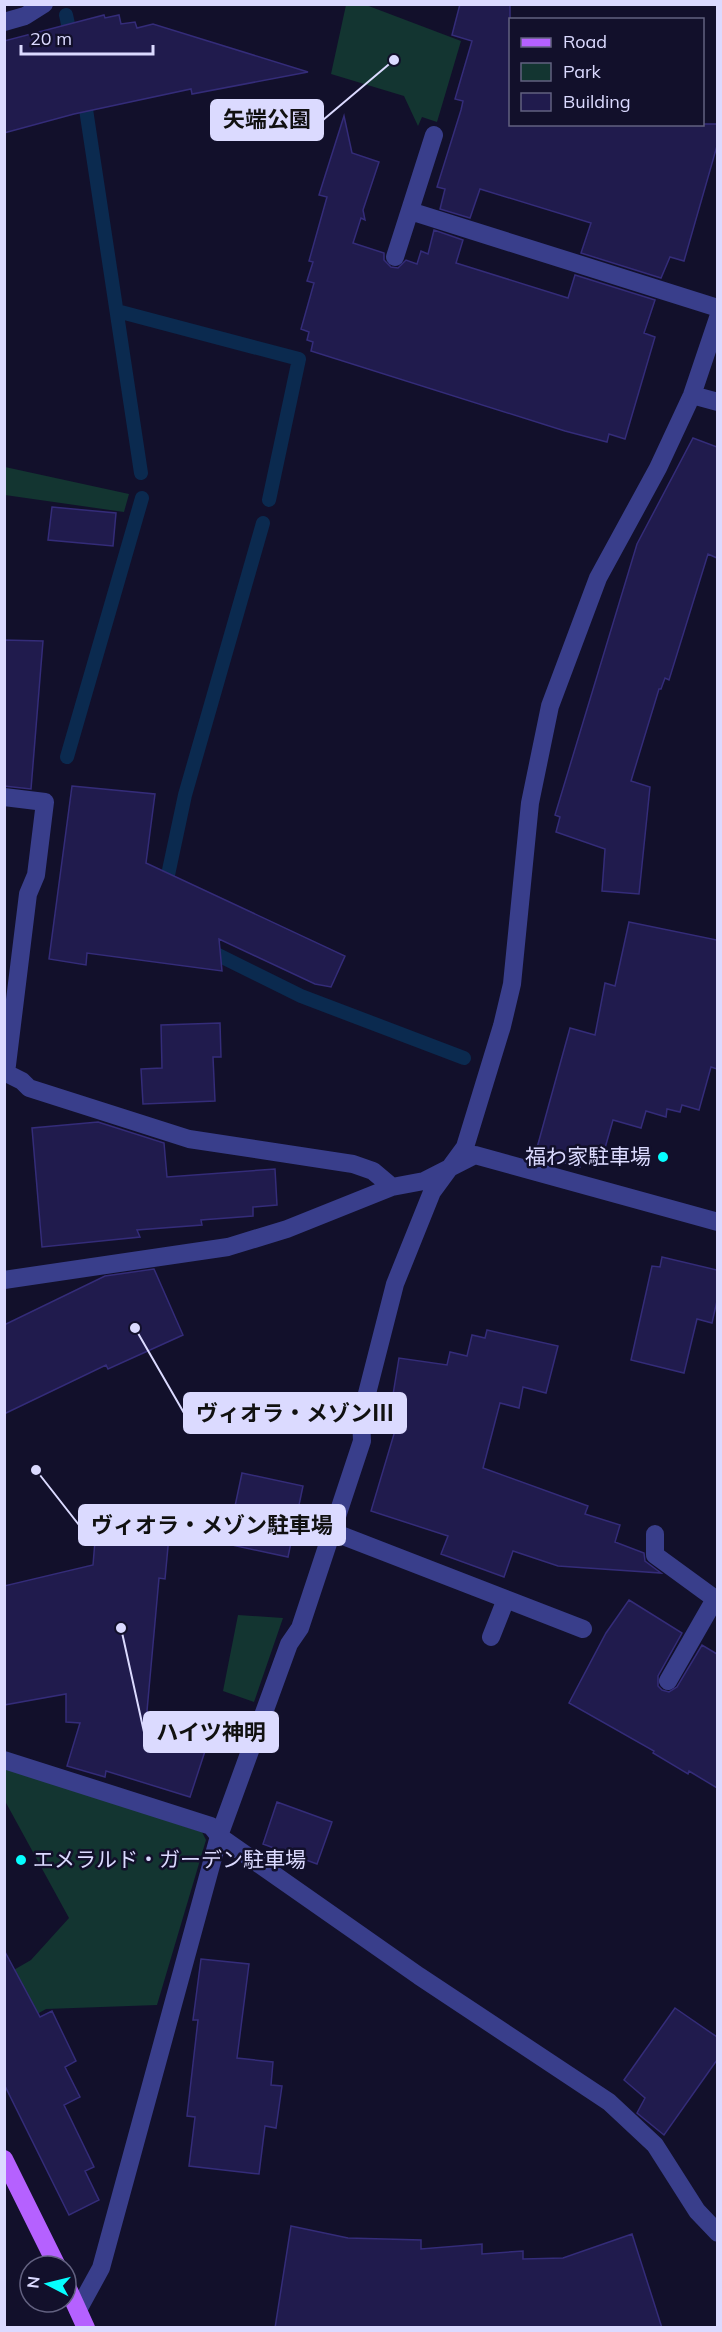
<svg xmlns="http://www.w3.org/2000/svg" width="722" height="2332" font-family="Mulish,'Noto Sans JP',sans-serif">
	<style>
		.green { fill: #133531 }
		.lines { fill: none; stroke-linecap: round; stroke-linejoin: round }
		.stream { stroke: #0b2a4f; stroke-width: 14 }
		.building { fill: #201b4d; stroke: #342c79; stroke-width: 1.5 }
		.minor { stroke: #393e8b; stroke-width: 18 }
		.major { stroke: #b561ff; stroke-width: 18 }
		.poi-dot { fill: #06feff; stroke: #12102b; stroke-width: 2 }
		.labels { text-anchor: middle; stroke-width: 5; stroke-linejoin: round; paint-order: stroke }
		.poi-label { font-size: 21px; fill: #dbdaff; stroke: #12102b; text-anchor: end }
		.leader { fill: none; stroke: #dbdaff; stroke-width: 2 }
		.callout-dot { fill: #dbdaff; stroke: #12102b; stroke-width: 2 }
		.callout { fill: #dbdaff; stroke: #dbdaff; stroke-width: 2 }
		.callout-label { font-size: 22px; text-anchor: middle; font-weight: bold; fill: #111 }
	</style>
	<rect width="100%" height="100%" fill="#12102b"/>
	<path class="green" d="M 346,5 L 366,5 L 461,41 L 437,122 L 422,117 L 418,126 L 404,96 L 331,74 Z
		M 5,467 L 129,494 L 124,512 L 5,495 Z
		M 238,1615 L 283,1618 L 254,1702 L 223,1691 Z
		M 5,1768 L 202,1832 L 206,1840 L 157,2005 L 46,2009 L 5,2032 L 5,1975 L 31,1960 L 69,1918 L 5,1801 Z"/>
	<g class="lines">
		<path class="stream" d="M 66,15 L 72,42
			M 84,96 L 141,473
			M 117,311 L 299,359 L 269,500
			M 67,757 L 142,498
			M 165,889 L 185,795 L 263,523
			M 204,948 L 301,996 L 464,1058"/>
	</g>
	<path class="building" d="M 460,4 L 510,4 L 510,124 L 717,124 L 717,146 L 684,261 L 670,257 L 661,278 L 581,253 L 591,223 L 480,189 L 470,218 L 440,209 L 445,189 L 437,187 L 461,110 L 463,101 L 455,99 L 472,41 L 452,35 Z
		M 104,15 L 105,18 L 119,15 L 121,24 L 135,22 L 137,28 L 153,24 L 308,72 L 192,94 L 191,89 L 74,114 L 4,133 L 4,41 Z
		M 344,116 L 352,153 L 379,162 L 363,210 L 365,220 L 361,218 L 353,243 L 384,253 L 384,260 L 391,267 L 398,268 L 406,260 L 417,264 L 421,251 L 428,254 L 434,230 L 463,240 L 456,263 L 568,298 L 575,275 L 655,300 L 644,333 L 655,337 L 625,439 L 609,434 L 607,442 L 565,431 L 311,351 L 313,342 L 307,340 L 309,332 L 301,329 L 314,283 L 307,281 L 313,262 L 309,261 L 327,197 L 319,195 Z
		M 693,438 L 717,447 L 717,558 L 708,554 L 669,680 L 665,678 L 661,689 L 659,689 L 631,781 L 650,787 L 639,894 L 602,891 L 605,849 L 556,832 L 560,817 L 555,815 L 637,544 Z
		M 52,507 L 116,513 L 113,546 L 48,540 Z
		M 4,640 L 43,641 L 31,789 L 4,786 Z
		M 72,786 L 155,794 L 146,863 L 345,956 L 331,987 L 315,984 L 219,939 L 222,971 L 87,953 L 86,965 L 49,959 Z
		M 629,922 L 717,940 L 717,1069 L 711,1067 L 699,1110 L 682,1105 L 680,1112 L 667,1109 L 666,1117 L 646,1111 L 641,1128 L 613,1120 L 603,1155 L 584,1150 L 580,1167 L 535,1155 L 570,1028 L 595,1035 L 605,983 L 615,986 Z
		M 220,1023 L 221,1057 L 213,1057 L 215,1101 L 143,1104 L 141,1069 L 162,1068 L 161,1025 Z
		M 98,1122 L 164,1143 L 167,1177 L 275,1169 L 277,1205 L 253,1207 L 253,1216 L 201,1220 L 202,1225 L 137,1230 L 140,1237 L 42,1247 L 32,1128 Z
		M 662,1257 L 717,1270 L 717,1301 L 712,1323 L 697,1319 L 684,1373 L 631,1360 L 652,1266 L 660,1267 Z
		M 154,1269 L 183,1335 L 108,1369 L 106,1365 L 4,1414 L 4,1325 L 105,1276 Z
		M 487,1330 L 558,1346 L 546,1393 L 523,1387 L 519,1408 L 500,1403 L 483,1468 L 588,1506 L 585,1514 L 620,1525 L 615,1542 L 644,1553 L 645,1561 L 661,1573 L 558,1566 L 513,1551 L 504,1577 L 441,1554 L 448,1536 L 371,1511 L 400,1414 L 390,1413 L 399,1358 L 447,1365 L 450,1352 L 467,1356 L 472,1335 L 485,1338 Z
		M 242,1473 L 303,1486 L 288,1557 L 227,1544 Z
		M 96,1529 L 169,1536 L 165,1579 L 159,1578 L 146,1722 L 208,1742 L 190,1797 L 106,1771 L 105,1777 L 67,1766 L 80,1723 L 66,1722 L 66,1694 L 4,1705 L 4,1586 L 93,1565 Z
		M 629,1600 L 682,1633 L 658,1676 L 658,1686 L 662,1690 L 669,1692 L 677,1687 L 702,1645 L 717,1654 L 717,1788 L 689,1771 L 688,1774 L 653,1753 L 654,1751 L 569,1703 L 606,1633 Z
		M 277,1802 L 332,1822 L 317,1864 L 263,1844 Z
		M 4,1950 L 40,2017 L 52,2011 L 76,2061 L 65,2067 L 80,2097 L 64,2105 L 94,2167 L 85,2171 L 99,2200 L 69,2215 L 4,2084 Z
		M 201,1959 L 249,1964 L 237,2058 L 273,2062 L 271,2085 L 282,2086 L 276,2128 L 265,2126 L 259,2174 L 189,2166 L 195,2117 L 187,2116 L 198,2020 L 193,2020 Z
		M 675,2008 L 717,2037 L 717,2060 L 664,2135 L 637,2113 L 645,2098 L 624,2080 Z
		M 291,2226 L 348,2238 L 421,2240 L 421,2249 L 482,2244 L 482,2254 L 523,2251 L 523,2259 L 563,2258 L 632,2234 L 662,2328 L 275,2328 Z"/>
	<g class="lines">
		<path class="minor" d="M 4,22 L 25,16 L 44,4
			M 410,211 L 718,308
			M 395,257 L 434,135
			M 692,395 L 718,402
			M 4,797 L 45,802 L 36,875 L 28,894 L 6,1073
			M 4,1072 L 22,1081 L 29,1088 L 189,1139 L 353,1164 L 373,1171 L 392,1187
			M 4,1280 L 228,1247 L 287,1229 L 392,1187 L 424,1181 L 475,1155 L 718,1222
			M 333,1532 L 583,1629
			M 655,1534 L 655,1555 L 718,1601
			M 491,1637 L 506,1599
			M 668,1681 L 715,1599
			M 4,1760 L 211,1826 L 219,1836 L 419,1976 L 609,2102 L 655,2145 L 697,2211 L 718,2233
			M 78,2310 L 101,2268 L 219,1836 L 289,1644 L 300,1628 L 362,1441 L 361,1417 L 395,1284 L 432,1192 L 465,1147 L 502,1026 L 512,984 L 530,803 L 550,706 L 598,578 L 658,468 L 692,395 L 718,318"/>
		<path class="major" d="M 4,2159 L 57,2266
			M 66,2284 L 86,2328"/>
	</g>
	<g class="poi-dot">
		<circle cx="663" cy="1157" r="6"/>
		<circle cx="21" cy="1860" r="6"/>
	</g>
	<g class="labels">
		<g class="poi-label">
			<text x="651" y="1164">福わ家駐車場</text>
			<text x="33" y="1867" text-anchor="start">エメラルド・ガーデン駐車場</text>
		</g>
	</g>
	<path class="leader" d="M394 60L323 120M135 1328L184 1413M36 1470L79 1525M121 1628L144 1732"/>
	<g class="callout-dot">
		<circle cx="394" cy="60" r="6"/>
		<circle cx="135" cy="1328" r="6"/>
		<circle cx="36" cy="1470" r="6"/>
		<circle cx="121" cy="1628" r="6"/>
	</g>
	<g class="callout">
		<rect x="211" y="100" width="112" height="40" rx="6"/>
		<rect x="184" y="1393" width="222" height="40" rx="6"/>
		<rect x="79" y="1505" width="266" height="40" rx="6"/>
		<rect x="144" y="1712" width="134" height="40" rx="6"/>
	</g>
	<g class="callout-label">
		<text x="267" y="127">矢端公園</text>
		<text x="295" y="1421">ヴィオラ・メゾンⅢ</text>
		<text x="212" y="1533">ヴィオラ・メゾン駐車場</text>
		<text x="211" y="1740">ハイツ神明</text>
	</g>
	<rect width="722" height="2332" fill="none" stroke="#dbdaff" stroke-width="12"/>
	<rect x="509" y="18" width="195" height="108" fill="#12102b" stroke="#626180" stroke-width="1.5"/>
	<rect x="521" y="38" width="30" height="9" fill="#b561ff" stroke="#626180" stroke-width="1.5"/>
	<text x="563" y="48" font-size="18" fill="#dbdaff">Road</text>
	<rect x="521" y="63" width="30" height="18" fill="#133531" stroke="#626180" stroke-width="1.5"/>
	<text x="563" y="78" font-size="18" fill="#dbdaff">Park</text>
	<rect x="521" y="93" width="30" height="18" fill="#201b4d" stroke="#626180" stroke-width="1.5"/>
	<text x="563" y="108" font-size="18" fill="#dbdaff">Building</text>
	<g transform="translate(48 2284) rotate(277)"><circle r="28" fill="#12102b" stroke="#626180" stroke-width="1.5"/>
	<path d="M0-4.5L10 22L0 15L-10 22Z" fill="#06feff"/>
	<text y="-9" font-size="16" font-weight="bold" text-anchor="middle" fill="#dbdaff">N</text>
	</g>
	<path d="M21 45v9h132v-9" fill="none" stroke="#dbdaff" stroke-width="3"/>
	<text x="30" y="45" font-size="18" fill="#dbdaff" stroke="#12102b" stroke-width="4.5" paint-order="stroke">20 m</text>
</svg>
